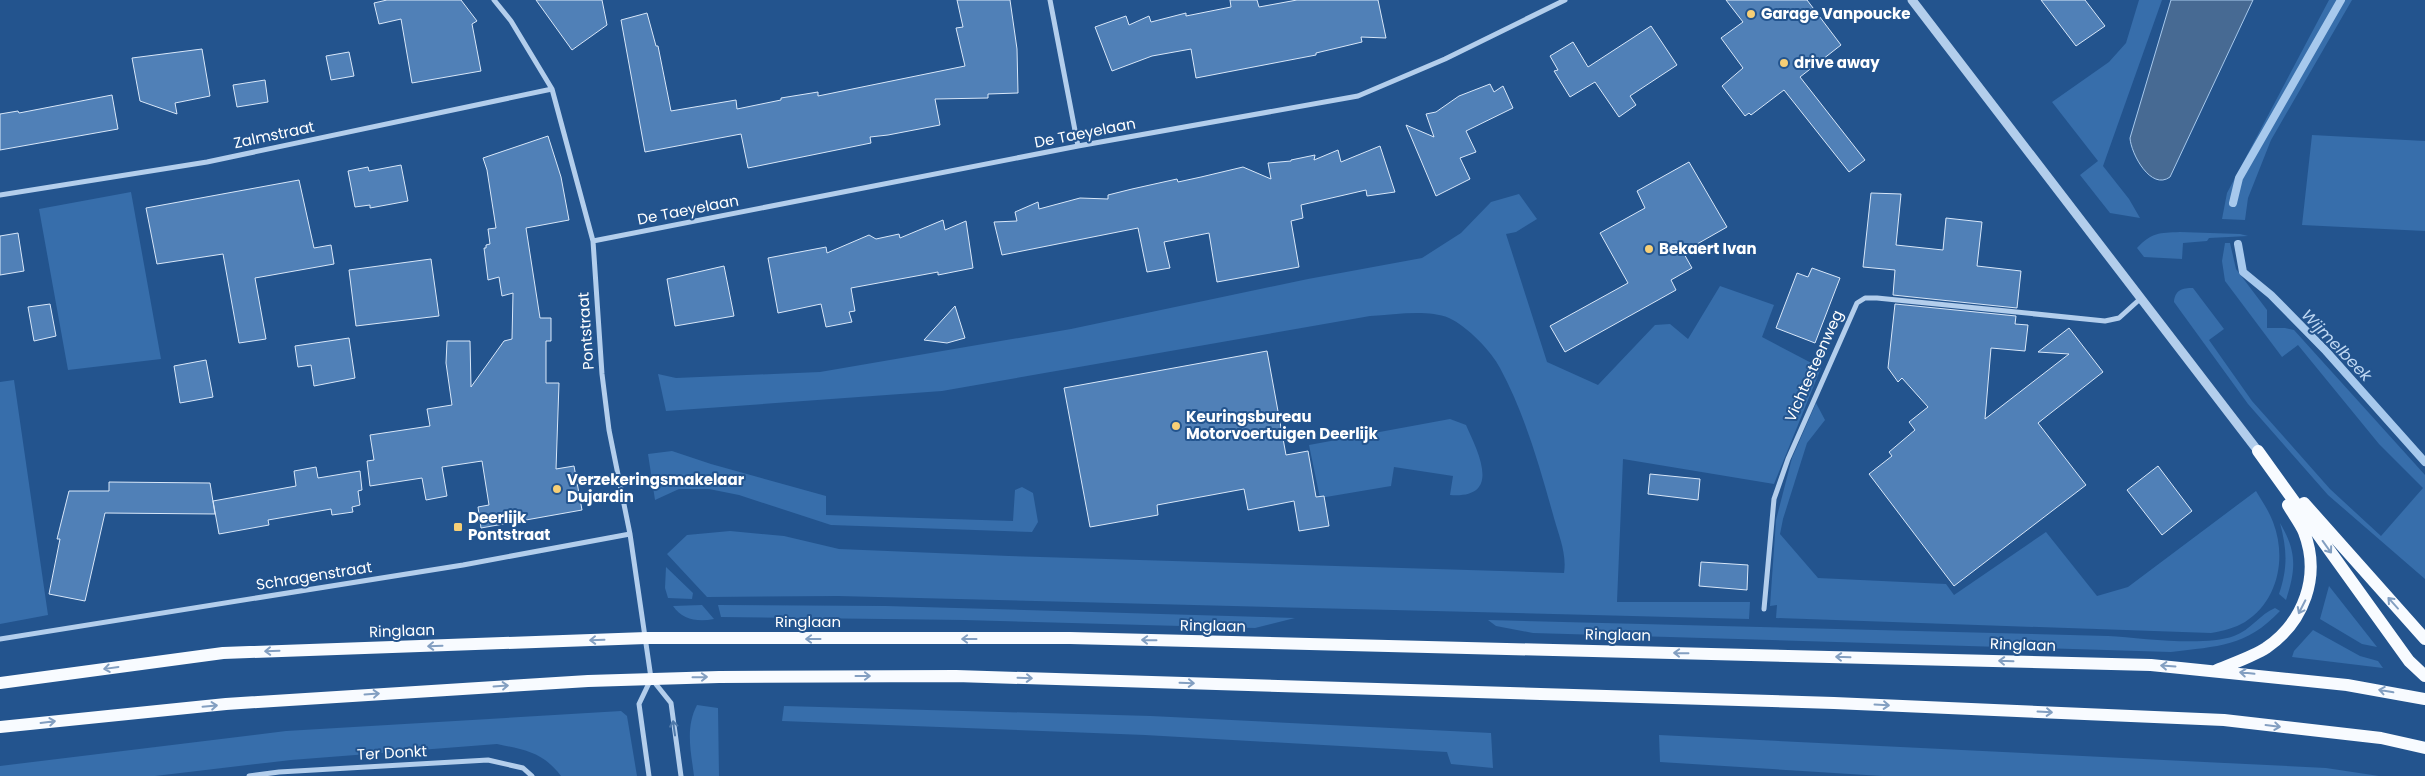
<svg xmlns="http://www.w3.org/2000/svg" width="2425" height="776" font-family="Poppins,sans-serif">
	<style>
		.green { fill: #376eab }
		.water { fill: #476a93; stroke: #a7c9ed }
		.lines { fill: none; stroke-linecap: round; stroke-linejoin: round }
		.stream { stroke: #a7c9ed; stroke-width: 8 }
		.building { fill: #5080b7; stroke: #d8e7f9 }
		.minor { stroke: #b3ceec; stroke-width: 5 }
		.tertiary { stroke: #b3ceec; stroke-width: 9 }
		.primary { stroke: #f8fbff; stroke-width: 12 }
		.oneway { stroke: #839fc1 }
		.oneway2 { stroke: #4e79aa }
		.poi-dot { fill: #f7cf76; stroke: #23548e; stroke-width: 2 }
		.labels { text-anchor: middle; stroke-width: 4; stroke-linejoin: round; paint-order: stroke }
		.poi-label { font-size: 15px; font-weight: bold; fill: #fff; stroke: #23548e; text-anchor: start }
		.street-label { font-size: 15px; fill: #fff; stroke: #23548e }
		.water-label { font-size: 16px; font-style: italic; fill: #bfd8f3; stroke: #23548e }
	</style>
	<rect width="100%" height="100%" fill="#23548e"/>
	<path class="green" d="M 2139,0 L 2162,0 L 2103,166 L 2129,199 L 2140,218 L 2110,213 L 2080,175 L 2098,161 L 2052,102 L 2109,62 L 2126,43 Z
		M 2329,0 L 2352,0 L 2271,140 L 2248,198 L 2245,220 L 2222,219 L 2227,193 Z
		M 2312,135 L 2425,141 L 2425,231 L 2302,225 Z
		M 131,192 L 161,359 L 68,370 L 39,209 Z
		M 1519,194 L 1537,219 L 1516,232 L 1506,234 L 1547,362 L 1598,385 L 1655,325 L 1670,324 L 1688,339 L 1720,286 L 1774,305 L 1762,337 L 1821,368 L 1774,484 L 1623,459 L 1617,602 L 1750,602 L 1749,619 L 838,596 L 707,597 L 667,554 L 687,535 L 730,531 L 784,536 L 839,549 L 1009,556 L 1564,573 C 1567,554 1559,536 1554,518 C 1540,468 1525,414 1500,368 C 1492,352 1467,326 1449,318 C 1426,309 1395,315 1370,316 L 942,391 L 666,411 L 658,374 L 676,378 L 820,372 L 1071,329 L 1308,279 L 1422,258 L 1461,233 L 1491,202 Z
		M 2180,232 L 2240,234 L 2248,236 L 2209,238 L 2207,241 L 2183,243 L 2182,259 L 2144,257 L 2137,248 C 2152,232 2159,233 2180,232 Z
		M 2225,243 L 2230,243 L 2236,269 L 2267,310 L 2267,328 L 2285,328 L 2294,330 L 2425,475 L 2425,579 L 2328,495 L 2248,404 L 2174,302 C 2175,290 2182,288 2193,288 L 2224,329 L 2209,340 L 2252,401 L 2330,489 L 2381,536 L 2423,488 L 2379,444 L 2298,345 L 2282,357 L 2225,281 L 2222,261 Z
		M 14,380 L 48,615 L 0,624 L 0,382 Z
		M 1816,403 L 1825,420 L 1807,443 L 1783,519 L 1780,534 L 1818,578 L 1946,584 L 1954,595 L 2046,532 L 2097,596 L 2128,587 L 2256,491 C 2262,501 2269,511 2273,522 C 2287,558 2278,601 2245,622 C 2235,628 2223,631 2211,633 L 1776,618 L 1777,605 L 1770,606 L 1776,520 L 1792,458 Z
		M 1450,419 L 1466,425 C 1478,452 1503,499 1450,495 L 1453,476 L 1394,467 L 1391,486 L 1320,498 L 1309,445 Z
		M 672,451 L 711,464 L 826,496 L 826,515 L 1013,521 L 1015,490 L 1022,487 L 1033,493 L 1038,522 L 1032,532 L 831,525 L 739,495 L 709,489 L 679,489 L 655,500 L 648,454 Z
		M 2280,523 C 2297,552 2296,569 2286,600 L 2279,594 C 2288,568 2287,549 2280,523 Z
		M 666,567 L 693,593 L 692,599 L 668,598 L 665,588 Z
		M 2329,586 L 2377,647 L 2362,644 L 2320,619 Z
		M 702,605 L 714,619 C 698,622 682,620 673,606 Z
		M 718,605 L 886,606 L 1295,618 L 1255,628 L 964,620 L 721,617 Z
		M 2275,608 L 2280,611 C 2246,647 2218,646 2171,652 L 1533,633 L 1496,626 L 1488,620 L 2108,636 C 2142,638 2203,647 2234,636 C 2251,630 2260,614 2275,608 Z
		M 2313,630 L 2360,656 L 2378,661 L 2383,668 L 2292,657 L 2294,651 Z
		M 697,705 L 718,708 L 719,776 L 694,776 C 691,751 685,728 697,705 Z
		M 784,706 L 1151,716 L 1491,733 L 1493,768 L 1451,764 L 1447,752 L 1145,735 L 782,721 Z
		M 621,711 L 627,716 L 637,776 L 561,776 C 543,752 525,750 497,744 L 291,760 L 155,776 L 0,776 L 0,766 L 286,731 Z
		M 1659,735 L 2326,768 L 2379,776 L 1882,776 L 1660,762 Z"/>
	<path class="water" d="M 2171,0 L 2253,0 L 2170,177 C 2151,191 2131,154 2130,138 Z"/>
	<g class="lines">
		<path class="stream" d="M 2233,203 L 2239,178 L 2341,0
			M 2238,244 L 2243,272 L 2271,295 L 2326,351 L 2425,462"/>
	</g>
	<path class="building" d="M 387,0 L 461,0 L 477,21 L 472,24 L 481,71 L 412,83 L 401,19 L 379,24 L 374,3 Z
		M 536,0 L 602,0 L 607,25 L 572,50 Z
		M 957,0 L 1010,0 L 1017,49 L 1018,93 L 988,94 L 988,98 L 935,99 L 940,125 L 888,135 L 870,137 L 871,143 L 748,168 L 741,134 L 645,152 L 621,20 L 647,13 L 656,46 L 658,46 L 671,111 L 736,100 L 737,109 L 781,100 L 781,98 L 818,92 L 818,96 L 965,66 L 956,28 L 963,27 Z
		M 1230,0 L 1257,0 L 1259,7 L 1297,0 L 1378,0 L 1386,38 L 1361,37 L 1362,42 L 1316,53 L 1316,55 L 1196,78 L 1191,49 L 1152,56 L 1112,71 L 1095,27 L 1126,16 L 1129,25 L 1149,16 L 1151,22 L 1186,13 L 1186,16 L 1231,7 Z
		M 1726,0 L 1807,0 L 1841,45 L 1800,77 L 1865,160 L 1849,172 L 1784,90 L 1751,115 L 1749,113 L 1745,116 L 1722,86 L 1743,68 L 1721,38 L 1743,22 Z
		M 2041,0 L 2085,0 L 2105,26 L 2076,46 Z
		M 1651,26 L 1677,65 L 1630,96 L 1636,105 L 1619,117 L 1595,82 L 1570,97 L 1554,71 L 1558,70 L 1550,56 L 1573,42 L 1588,67 Z
		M 202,49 L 210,96 L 175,103 L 177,114 L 140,101 L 132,58 Z
		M 349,52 L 354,76 L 331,80 L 326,56 Z
		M 265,80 L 268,102 L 237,107 L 233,85 Z
		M 1490,84 L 1494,92 L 1503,86 L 1513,108 L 1466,131 L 1476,152 L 1460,158 L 1470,179 L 1436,196 L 1406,125 L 1434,137 L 1426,114 L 1436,112 L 1459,96 Z
		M 112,95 L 118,129 L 0,150 L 0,114 L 18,111 L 19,113 Z
		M 548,136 L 561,177 L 569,220 L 526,228 L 540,318 L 551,318 L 551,341 L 546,341 L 546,383 L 559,383 L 556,469 L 574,466 L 582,510 L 481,528 L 478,507 L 489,505 L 482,461 L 442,467 L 447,496 L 426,500 L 422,478 L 370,486 L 367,461 L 374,460 L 370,435 L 430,426 L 427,409 L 452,405 L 446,363 L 447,341 L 470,341 L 471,387 L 504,341 L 512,339 L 513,293 L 502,296 L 499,277 L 488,280 L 484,248 L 486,248 L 486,245 L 490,244 L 488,229 L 496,228 L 487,170 L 483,158 Z
		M 1380,146 L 1395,192 L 1367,196 L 1366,190 L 1301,205 L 1303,218 L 1291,221 L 1299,267 L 1217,282 L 1209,233 L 1164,242 L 1170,268 L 1147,272 L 1138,228 L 1002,255 L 994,222 L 1017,221 L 1015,212 L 1038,202 L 1039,209 L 1080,198 L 1108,199 L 1108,195 L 1132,189 L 1177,179 L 1178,182 L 1201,177 L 1243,167 L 1271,179 L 1268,163 L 1291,161 L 1291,160 L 1315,155 L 1314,160 L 1338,150 L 1341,162 Z
		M 1689,162 L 1727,227 L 1683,252 L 1692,268 L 1671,280 L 1676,290 L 1565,352 L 1550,326 L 1628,283 L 1600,233 L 1645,208 L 1637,191 Z
		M 401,165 L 408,201 L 370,208 L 370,205 L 355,207 L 348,171 L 368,167 L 369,171 Z
		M 299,180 L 314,248 L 331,245 L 334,264 L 255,278 L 266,339 L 239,343 L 223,254 L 157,264 L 146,208 Z
		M 1871,193 L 1901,194 L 1896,245 L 1943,250 L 1946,218 L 1982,222 L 1977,266 L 2021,271 L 2017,308 L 1893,295 L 1895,270 L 1863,267 Z
		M 943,220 L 945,230 L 966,221 L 973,268 L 938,275 L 938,272 L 851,288 L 855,311 L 849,312 L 852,322 L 826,327 L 821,304 L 778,313 L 768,258 L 826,247 L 827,253 L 869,235 L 876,239 L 899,234 L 900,238 Z
		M 18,233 L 24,271 L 0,275 L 0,236 Z
		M 431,259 L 439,316 L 356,326 L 349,270 Z
		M 724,266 L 734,316 L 675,326 L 667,279 Z
		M 1812,268 L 1840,278 L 1815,343 L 1776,328 L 1797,273 L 1808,277 Z
		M 50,304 L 56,336 L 34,341 L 28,307 Z
		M 1895,304 L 2016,316 L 2015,324 L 2028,325 L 2025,351 L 1991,348 L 1985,419 L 2069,354 L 2038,352 L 2069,328 L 2103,372 L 2038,423 L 2086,485 L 1954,586 L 1869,474 L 1892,456 L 1889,452 L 1915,430 L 1909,422 L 1928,407 L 1902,378 L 1898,382 L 1888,368 Z
		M 955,306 L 965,338 L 947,343 L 924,340 Z
		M 349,338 L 355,378 L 314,386 L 311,365 L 298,367 L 295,346 Z
		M 1267,351 L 1286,455 L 1308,451 L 1316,497 L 1324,496 L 1329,526 L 1299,531 L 1294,501 L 1248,510 L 1244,489 L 1157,505 L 1158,515 L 1090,527 L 1064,388 Z
		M 206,360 L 213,397 L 180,403 L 174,366 Z
		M 2158,466 L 2192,511 L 2162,535 L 2127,490 Z
		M 316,467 L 318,478 L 360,471 L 362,490 L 358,491 L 360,505 L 352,507 L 353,512 L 332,515 L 331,509 L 268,520 L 269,525 L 219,534 L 213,501 L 296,486 L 294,471 Z
		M 1650,474 L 1700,479 L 1698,500 L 1648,494 Z
		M 109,482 L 210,483 L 215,514 L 105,513 L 85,601 L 49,594 L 60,539 L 57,539 L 69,491 L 109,491 Z
		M 1701,562 L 1748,565 L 1747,590 L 1699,586 Z"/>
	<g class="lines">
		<path class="minor" d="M 494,0 L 511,21 L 552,89 L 593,241 L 602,374 L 609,430 L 630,534 L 651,678 L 671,703 L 681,776
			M 1050,0 L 1078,146
			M 0,195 L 207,162 L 552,89
			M 593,241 L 1078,146 L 1358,96 L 1445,59 L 1565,0
			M 1764,609 L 1774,499 L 1788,459 L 1857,303 L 1865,298 L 1877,298 L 2105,321 L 2119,318 L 2140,299
			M 0,639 L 463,565 L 630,534
			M 249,776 L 279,772 L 488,760 L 523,768 L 532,776
			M 649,776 L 639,704 L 650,681"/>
		<path class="tertiary" d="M 1912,0 L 2258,451"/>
		<path class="primary" d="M 2258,451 L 2409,661 L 2425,676
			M 2304,503 L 2425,639
			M 2217,670 C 2233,663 2252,657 2266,648 C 2304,622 2321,576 2304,532 C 2300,523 2293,514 2288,505
			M 0,683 L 223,653 L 646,638 L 1070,638 L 2151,665 L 2347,685 L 2425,699
			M 0,727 L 226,704 L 588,681 L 719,677 L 956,676 L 1834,703 L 2224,720 L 2381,738 L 2425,748"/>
	</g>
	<defs><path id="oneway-shaft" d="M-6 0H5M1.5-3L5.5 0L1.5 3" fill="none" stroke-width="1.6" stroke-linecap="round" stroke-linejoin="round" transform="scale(1.25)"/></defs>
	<g class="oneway">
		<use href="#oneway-shaft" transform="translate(2327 547) rotate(54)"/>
		<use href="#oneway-shaft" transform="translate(2393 603) rotate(-132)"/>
		<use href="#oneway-shaft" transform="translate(2302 607) rotate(117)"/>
		<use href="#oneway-shaft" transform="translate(813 639) rotate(-180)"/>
		<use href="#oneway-shaft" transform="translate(969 639) rotate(180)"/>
		<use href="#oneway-shaft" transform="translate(597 640) rotate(178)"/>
		<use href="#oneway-shaft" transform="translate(1149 640) rotate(-179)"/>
		<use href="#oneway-shaft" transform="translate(435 646) rotate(178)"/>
		<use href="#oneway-shaft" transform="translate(272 651) rotate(178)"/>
		<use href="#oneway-shaft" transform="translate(1681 653) rotate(-179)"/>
		<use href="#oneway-shaft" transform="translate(1843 657) rotate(-178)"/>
		<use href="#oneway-shaft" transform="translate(2006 661) rotate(-178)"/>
		<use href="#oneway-shaft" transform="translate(2168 666) rotate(-176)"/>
		<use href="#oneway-shaft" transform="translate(111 668) rotate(172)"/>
		<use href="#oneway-shaft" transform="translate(2247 673) rotate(-174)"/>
		<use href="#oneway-shaft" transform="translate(863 676)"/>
		<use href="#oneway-shaft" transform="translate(700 677) rotate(-1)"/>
		<use href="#oneway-shaft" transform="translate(1025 678) rotate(2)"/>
		<use href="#oneway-shaft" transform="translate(1187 683) rotate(2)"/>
		<use href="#oneway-shaft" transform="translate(501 686) rotate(-4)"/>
		<use href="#oneway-shaft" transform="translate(2386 691) rotate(-170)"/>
		<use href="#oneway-shaft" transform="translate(372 694) rotate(-4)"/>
		<use href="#oneway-shaft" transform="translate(1882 705) rotate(3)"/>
		<use href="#oneway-shaft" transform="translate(210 706) rotate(-5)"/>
		<use href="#oneway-shaft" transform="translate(2045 712) rotate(3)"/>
		<use href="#oneway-shaft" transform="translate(48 722) rotate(-7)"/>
		<use href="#oneway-shaft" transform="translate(2273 726) rotate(7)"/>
	</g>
	<use class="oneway2" href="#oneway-shaft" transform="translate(674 728) rotate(-98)"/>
	<g class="poi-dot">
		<circle cx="1751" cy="14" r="5"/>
		<circle cx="1784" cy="63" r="5"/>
		<circle cx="1649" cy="249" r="5"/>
		<circle cx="1176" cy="426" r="5"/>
		<circle cx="557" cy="489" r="5"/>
		<rect x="453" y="522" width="10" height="10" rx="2.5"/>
	</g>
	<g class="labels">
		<g class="poi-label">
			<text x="1761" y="19">Garage Vanpoucke</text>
			<text x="1794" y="68">drive away</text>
			<text x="1659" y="254">Bekaert Ivan</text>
			<text x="1186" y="422">Keuringsbureau<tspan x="1186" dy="17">Motorvoertuigen Deerlijk</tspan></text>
			<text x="567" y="485">Verzekeringsmakelaar<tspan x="567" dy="17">Dujardin</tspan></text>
			<text x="468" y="523">Deerlijk<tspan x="468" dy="17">Pontstraat</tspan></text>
		</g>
		<g class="street-label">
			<text transform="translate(1085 133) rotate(-11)" y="5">De Taeyelaan</text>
			<text transform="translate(274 135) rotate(-12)" y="5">Zalmstraat</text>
			<text transform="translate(688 210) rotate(-11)" y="5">De Taeyelaan</text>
			<text transform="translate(586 331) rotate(-94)" y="5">Pontstraat</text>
			<text transform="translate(1814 366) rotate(-66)" y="5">Vichtesteenweg</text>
			<text transform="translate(314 576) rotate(-9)" y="5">Schragenstraat</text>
			<text x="808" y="627">Ringlaan</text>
			<text transform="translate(1213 626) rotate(1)" y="5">Ringlaan</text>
			<text transform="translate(402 631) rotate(-2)" y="5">Ringlaan</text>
			<text transform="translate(1618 635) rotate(1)" y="5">Ringlaan</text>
			<text transform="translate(2023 645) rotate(2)" y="5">Ringlaan</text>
			<text transform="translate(392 753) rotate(-3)" y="5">Ter Donkt</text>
		</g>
		<g class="water-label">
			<text transform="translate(2337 345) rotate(46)" y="6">Wijmelbeek</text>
		</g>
	</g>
</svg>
